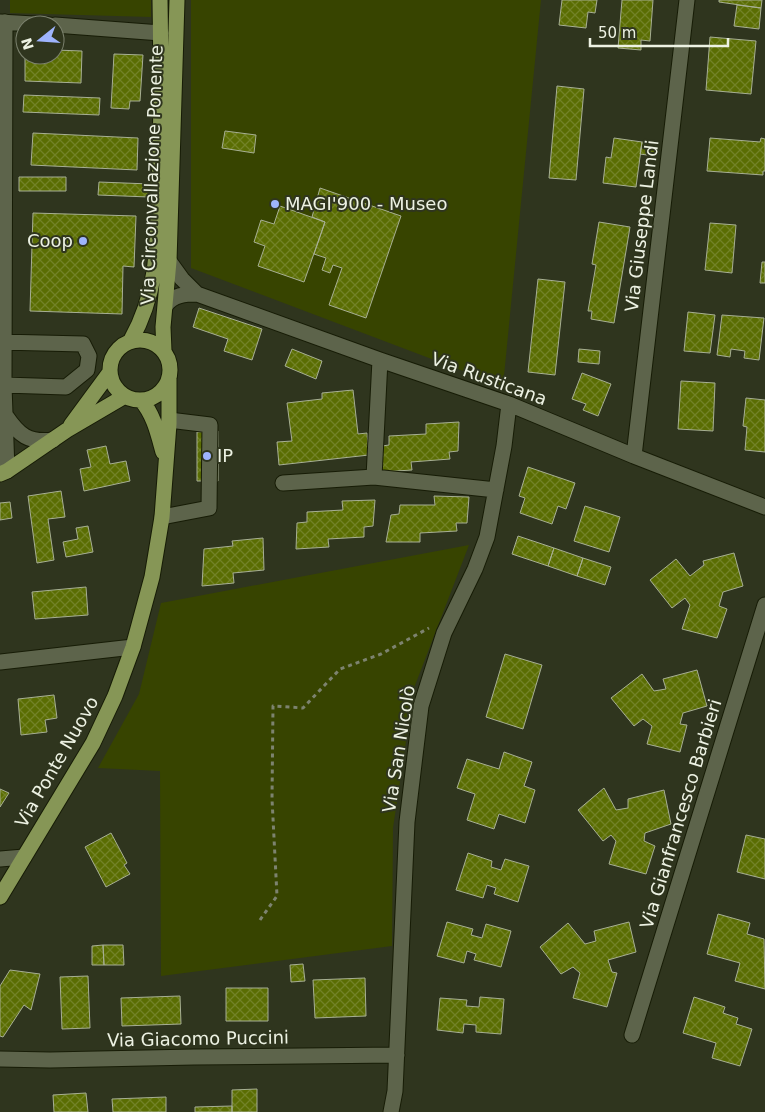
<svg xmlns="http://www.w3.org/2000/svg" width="765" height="1112" font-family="'DejaVu Sans',sans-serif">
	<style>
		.green { fill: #374400 }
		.building { fill: url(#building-cross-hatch); stroke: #a7af94 }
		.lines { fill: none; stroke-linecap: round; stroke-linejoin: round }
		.minor-casing { stroke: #171c06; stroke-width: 17 }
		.major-casing { stroke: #171c06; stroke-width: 17 }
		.path { stroke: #7d836f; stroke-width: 3; stroke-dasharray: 4 4; stroke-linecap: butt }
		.minor { stroke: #5d644b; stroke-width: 15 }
		.major { stroke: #869656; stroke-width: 15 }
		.poi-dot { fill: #9eb4fd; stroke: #2f351e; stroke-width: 2 }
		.labels { text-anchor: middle; stroke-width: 4; stroke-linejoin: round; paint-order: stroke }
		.street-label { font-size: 18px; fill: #edf2e3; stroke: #2f351e }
		.poi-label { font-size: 18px; fill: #edf2e3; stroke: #2f351e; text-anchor: start }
	</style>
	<defs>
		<pattern id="building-cross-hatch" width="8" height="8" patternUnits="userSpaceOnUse" patternTransform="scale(1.25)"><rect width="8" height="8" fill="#5a6d02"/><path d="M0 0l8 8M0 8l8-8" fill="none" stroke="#728227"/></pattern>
	</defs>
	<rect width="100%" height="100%" fill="#2f351e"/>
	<path class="green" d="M 10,0 L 151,0 L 151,17 L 10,13 Z
		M 191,0 L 541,0 L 503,386 L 191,268 Z
		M 469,545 L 414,688 L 393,828 L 392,946 L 161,976 L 160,771 L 98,768 L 139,694 L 161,603 Z"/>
	<path class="building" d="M 562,0 L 597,0 L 595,13 L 588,12 L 586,28 L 559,25 Z
		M 622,0 L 653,0 L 650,41 L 641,40 L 641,50 L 618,48 Z
		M 719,0 L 762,0 L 761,8 L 719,2 Z
		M 737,5 L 761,8 L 759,29 L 734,26 Z
		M 710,37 L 756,41 L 751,94 L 706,90 Z
		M 55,50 L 82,51 L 81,83 L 25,81 L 25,55 L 55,55 Z
		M 114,54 L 143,55 L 140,101 L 130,101 L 129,109 L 111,108 Z
		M 557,86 L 584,89 L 576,180 L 549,178 Z
		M 24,95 L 100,98 L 99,115 L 23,112 Z
		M 225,131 L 256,135 L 254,153 L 222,148 Z
		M 33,133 L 138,138 L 137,170 L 31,165 Z
		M 614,138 L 642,142 L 636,187 L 603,183 L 606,157 L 611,158 Z
		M 710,138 L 760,142 L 761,138 L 765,139 L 765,171 L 763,171 L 763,175 L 707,171 Z
		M 642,142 L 656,144 L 654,156 L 640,154 Z
		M 19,177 L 66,177 L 66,191 L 19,191 Z
		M 99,182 L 150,184 L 149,197 L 98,195 Z
		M 320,188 L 401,216 L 366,318 L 329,305 L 342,268 L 333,265 L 330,273 L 322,270 L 326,258 L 314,254 L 325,222 L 312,217 Z
		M 280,206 L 325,222 L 304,282 L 258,266 L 265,246 L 254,242 L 261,220 L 274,224 Z
		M 33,213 L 136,216 L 134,267 L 123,266 L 122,314 L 30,311 Z
		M 599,222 L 630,227 L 614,323 L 591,319 L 592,311 L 588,311 L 596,265 L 592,264 Z
		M 710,223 L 736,225 L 732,273 L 705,270 Z
		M 762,262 L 765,262 L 765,283 L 760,283 Z
		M 538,279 L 565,282 L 555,375 L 528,372 Z
		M 199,308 L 262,329 L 252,360 L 224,351 L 228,339 L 193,327 Z
		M 688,312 L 715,315 L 710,353 L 684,351 Z
		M 722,315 L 764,318 L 759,360 L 744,358 L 745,351 L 731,349 L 730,357 L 717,355 Z
		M 292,349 L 322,361 L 316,379 L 285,366 Z
		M 579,349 L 600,351 L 599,364 L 578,362 Z
		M 582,373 L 611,384 L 598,416 L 583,410 L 586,404 L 572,399 Z
		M 681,381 L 715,383 L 713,431 L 678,429 Z
		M 353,390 L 358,434 L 367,433 L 369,455 L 279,465 L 277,442 L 292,441 L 287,403 L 322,399 L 322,393 Z
		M 746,398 L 765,400 L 765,452 L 745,450 L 747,427 L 743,426 Z
		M 459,422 L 458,451 L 449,452 L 450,459 L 411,462 L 412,470 L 380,472 L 382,446 L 389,445 L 389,436 L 426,434 L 426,424 Z
		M 218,431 L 218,481 L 197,481 L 197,432 Z
		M 106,446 L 110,464 L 126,461 L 130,481 L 84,491 L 80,469 L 91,467 L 87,450 Z
		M 528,467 L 575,483 L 566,509 L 558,506 L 552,524 L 520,513 L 525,498 L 519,496 Z
		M 61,491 L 65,517 L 48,519 L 54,560 L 37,563 L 28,496 Z
		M 434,496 L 469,497 L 467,523 L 456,523 L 457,531 L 420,533 L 420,542 L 386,542 L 391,515 L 399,514 L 400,505 L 435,505 Z
		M 375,500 L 373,526 L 364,527 L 364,537 L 328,539 L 329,547 L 296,549 L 297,523 L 307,522 L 307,512 L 343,510 L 342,501 Z
		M 10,502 L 12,518 L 0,520 L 0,503 Z
		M 585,506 L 620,517 L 609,552 L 574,541 Z
		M 88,526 L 93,552 L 66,557 L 63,542 L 78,539 L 76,528 Z
		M 518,536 L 554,548 L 548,566 L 512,554 Z
		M 263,538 L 264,570 L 233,573 L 234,583 L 202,586 L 204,549 L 233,546 L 232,541 Z
		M 554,548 L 583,558 L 577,576 L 548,566 Z
		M 734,553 L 743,586 L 723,592 L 719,606 L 727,609 L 717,638 L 682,629 L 690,605 L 685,598 L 672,608 L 650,580 L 676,559 L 690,576 L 704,565 L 703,561 Z
		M 583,558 L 611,567 L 605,585 L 577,576 Z
		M 86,587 L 88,615 L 35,619 L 32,592 Z
		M 505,654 L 542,665 L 523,729 L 486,717 Z
		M 697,670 L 707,706 L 683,713 L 680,724 L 687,725 L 680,752 L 647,744 L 652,726 L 643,719 L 634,726 L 611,698 L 642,674 L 654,691 L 666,689 L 663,679 Z
		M 54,695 L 57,718 L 45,720 L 47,732 L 21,735 L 18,699 Z
		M 504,752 L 532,762 L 524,786 L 535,790 L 525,823 L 499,814 L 494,829 L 467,820 L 475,794 L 457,788 L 467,759 L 499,769 Z
		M 604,788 L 616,810 L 628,808 L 628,799 L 664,790 L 671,824 L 645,833 L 644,841 L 655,846 L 646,874 L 609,864 L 616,841 L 611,835 L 603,841 L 578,810 Z
		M 0,789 L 9,793 L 0,807 Z
		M 111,833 L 127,863 L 124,865 L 130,874 L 106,887 L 85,847 Z
		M 746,835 L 765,839 L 765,879 L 737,872 Z
		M 468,853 L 492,861 L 491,867 L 501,870 L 505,859 L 529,866 L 518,902 L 494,894 L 496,888 L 487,885 L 483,898 L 456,890 Z
		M 718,914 L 750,923 L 747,934 L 764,939 L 765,989 L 735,981 L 740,963 L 707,954 Z
		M 447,922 L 473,929 L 471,935 L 482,938 L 486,924 L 511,931 L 501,967 L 474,960 L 476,954 L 467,951 L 464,963 L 437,956 Z
		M 629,922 L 636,952 L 608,960 L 612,972 L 617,973 L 607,1007 L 573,998 L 580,973 L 573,967 L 561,974 L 540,947 L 568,923 L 585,944 L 596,941 L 594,931 Z
		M 103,945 L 104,965 L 92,965 L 92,946 Z
		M 103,945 L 123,945 L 124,965 L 104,965 Z
		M 303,964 L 305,981 L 291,982 L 290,965 Z
		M 10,970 L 40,974 L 31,1010 L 24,1005 L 3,1037 L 0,1036 L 0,986 Z
		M 88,976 L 90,1028 L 62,1029 L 60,977 Z
		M 365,978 L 366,1016 L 315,1018 L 313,980 Z
		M 226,988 L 268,988 L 268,1021 L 226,1021 Z
		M 180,996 L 181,1024 L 122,1026 L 121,998 Z
		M 480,997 L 504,999 L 501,1034 L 476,1032 L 476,1025 L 464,1024 L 463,1033 L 437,1030 L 440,998 L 467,1000 L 466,1006 L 479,1007 Z
		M 694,997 L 725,1007 L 723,1013 L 738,1018 L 736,1024 L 752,1029 L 740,1066 L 712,1058 L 716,1043 L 683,1033 Z
		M 257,1089 L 257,1112 L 232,1112 L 232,1090 Z
		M 86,1093 L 88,1112 L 54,1112 L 53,1095 Z
		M 166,1097 L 166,1112 L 113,1112 L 112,1099 Z
		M 232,1106 L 232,1112 L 195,1112 L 195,1107 Z"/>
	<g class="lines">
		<g class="minor-casing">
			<path id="minor" d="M 0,22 L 50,25
				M 5,22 L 4,385 L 7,471
				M 55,25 L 161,33
				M 169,261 L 182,279 L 197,294
				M 166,305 C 173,295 185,294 197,294 L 380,360 L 509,404 L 634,456 L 765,507
				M 0,342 L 83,344 L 89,356 L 87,370 L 66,387 L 4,385
				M 6,416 C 19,435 28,443 53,440
				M 634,456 L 687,0
				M 374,477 L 496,490
				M 283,483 L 374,477 L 380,360
				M 162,517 L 209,508 L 210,425 L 169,420
				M 0,662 L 133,647
				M 0,859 L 24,857
				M 632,1035 L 765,605
				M 0,1059 L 50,1060 L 194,1057 L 397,1055
				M 391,1112 L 395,1091 L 407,822 L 421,706 L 444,633 L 475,569 L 487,537 L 504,446 L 509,404"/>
		</g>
		<g class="major-casing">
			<path id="major" d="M110 370a30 30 0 1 1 60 0a30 30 0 1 1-60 0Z
				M 131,340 C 160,288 157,240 159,182 C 162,121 161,61 160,0
				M 164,351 L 163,327 L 169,261 L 177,0
				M 141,400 C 154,415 158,434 163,452
				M 71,425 L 110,372
				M 0,474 L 7,471 L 67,430 L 125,396
				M 0,897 L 93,743 L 115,696 L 133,647 L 152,577 L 162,517 L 169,424 L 169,379"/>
		</g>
		<path class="path" d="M 260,920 L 277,896 L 272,799 L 273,706 L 303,708 L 340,669 L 381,654 L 429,628"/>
		<use href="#minor" class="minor"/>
		<use href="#major" class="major"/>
	</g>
	<g class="poi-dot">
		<circle cx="275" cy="204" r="5"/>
		<circle cx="83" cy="241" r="5"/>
		<circle cx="207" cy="456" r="5"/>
	</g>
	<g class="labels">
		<g class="street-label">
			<text transform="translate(152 175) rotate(-88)" y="6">Via Circonvallazione Ponente</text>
			<text transform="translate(642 226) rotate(-83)" y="6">Via Giuseppe Landi</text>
			<text transform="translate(489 379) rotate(20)" y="6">Via Rusticana</text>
			<text transform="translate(399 749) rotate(-81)" y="6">Via San Nicolò</text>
			<text transform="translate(57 762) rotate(-60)" y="6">Via Ponte Nuovo</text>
			<text transform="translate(681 814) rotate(-73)" y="6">Via Gianfrancesco Barbieri</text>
			<text transform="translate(198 1039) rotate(-1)" y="6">Via Giacomo Puccini</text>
		</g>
		<g class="poi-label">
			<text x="285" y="210">MAGI'900 - Museo</text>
			<text x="73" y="247" text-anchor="end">Coop</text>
			<text x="217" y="462">IP</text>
		</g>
	</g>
	<g transform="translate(40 40) rotate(253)"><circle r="24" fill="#2f351e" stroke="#7b816d"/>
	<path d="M0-4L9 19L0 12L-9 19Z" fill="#9eb4fd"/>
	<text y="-8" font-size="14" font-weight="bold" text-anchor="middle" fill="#edf2e3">N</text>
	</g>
	<path d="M590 38v8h138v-8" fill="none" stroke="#edf2e3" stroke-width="2.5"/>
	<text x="598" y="38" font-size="15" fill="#edf2e3" stroke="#2f351e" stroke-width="4" paint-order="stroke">50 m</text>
</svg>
